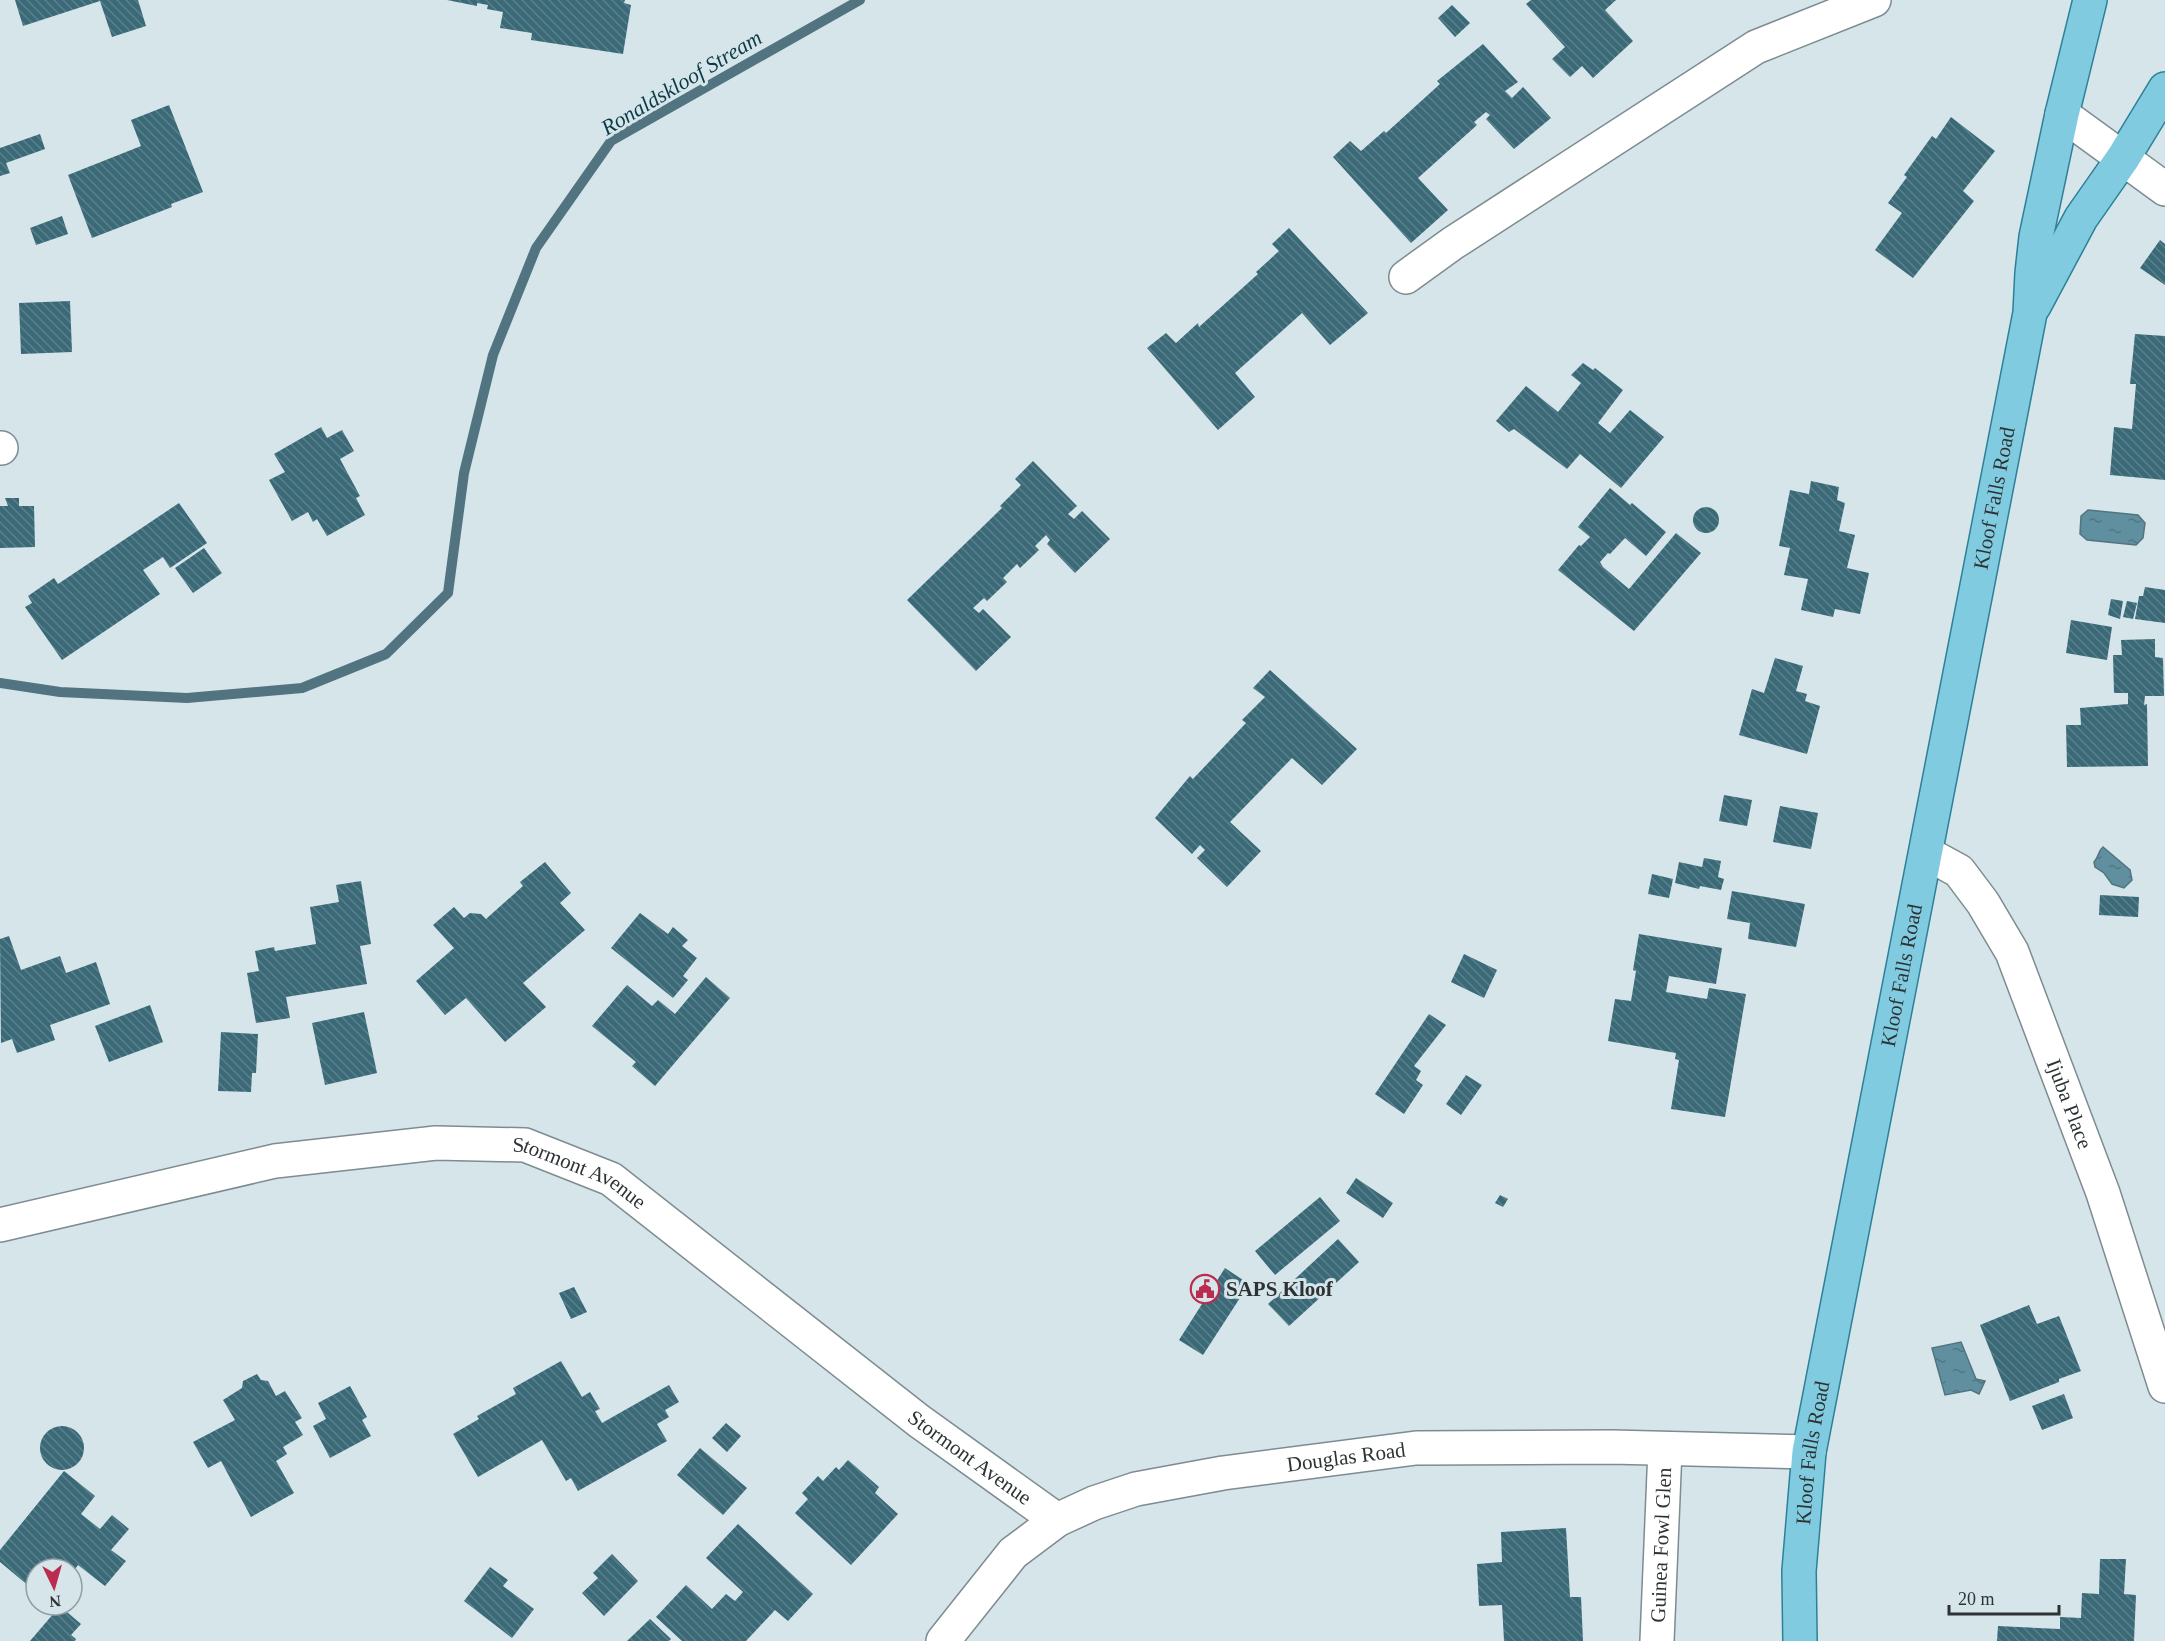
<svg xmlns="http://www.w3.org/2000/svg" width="2165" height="1641" font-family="'Times New Roman',serif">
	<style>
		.water { fill: url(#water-ripples); stroke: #517480; stroke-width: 1.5 }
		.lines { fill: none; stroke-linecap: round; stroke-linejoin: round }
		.stream { stroke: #517480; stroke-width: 10 }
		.building { fill: url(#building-back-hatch) }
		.minor-casing { stroke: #7d8c91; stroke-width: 36 }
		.major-casing { stroke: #2d8097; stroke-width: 36 }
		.minor { stroke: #fff; stroke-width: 33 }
		.major { stroke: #81cbe0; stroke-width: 33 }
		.labels { text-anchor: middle; stroke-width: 6; stroke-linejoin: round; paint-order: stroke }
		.street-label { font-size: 21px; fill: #2d3335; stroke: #d5e5ea }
		.poi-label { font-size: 21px; font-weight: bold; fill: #2d3335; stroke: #d5e5ea; text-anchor: start }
		.water-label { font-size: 22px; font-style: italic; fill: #0d3a47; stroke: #d5e5ea }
	</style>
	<defs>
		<pattern id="water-ripples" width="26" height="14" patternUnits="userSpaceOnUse" patternTransform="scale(1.5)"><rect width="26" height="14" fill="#6090a0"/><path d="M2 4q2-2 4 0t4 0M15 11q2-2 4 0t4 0" fill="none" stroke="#507683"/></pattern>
		<pattern id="building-back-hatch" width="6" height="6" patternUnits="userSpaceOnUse" patternTransform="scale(1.5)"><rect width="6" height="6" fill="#3a6978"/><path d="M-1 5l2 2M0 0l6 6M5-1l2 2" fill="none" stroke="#5c7f8a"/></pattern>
	</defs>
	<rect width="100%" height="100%" fill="#d5e5ea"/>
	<path class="water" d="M 2088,510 L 2138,515 L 2145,523 L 2143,538 L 2136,545 L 2087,540 L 2080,534 L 2081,516 Z
		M 2103,847 L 2130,870 L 2132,880 L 2124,888 L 2112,884 L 2104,873 L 2095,867 L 2094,862 C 2099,857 2098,851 2103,847 Z
		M 1961,1342 L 1976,1379 L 1985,1381 L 1979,1394 L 1971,1390 L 1945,1395 L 1932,1348 Z"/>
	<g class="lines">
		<path class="stream" d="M 0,683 L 60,692 L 187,698 L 302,688 L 386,654 L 448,593 L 464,473 L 493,355 L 536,248 L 611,141 L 860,0"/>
	</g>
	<path class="building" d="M 15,0 L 138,0 L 146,26 L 112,37 L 100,1 L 23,26 Z
		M 447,0 L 625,0 L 624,3 L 631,5 L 623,54 L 531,40 L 532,33 L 500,28 L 503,12 L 487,9 L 488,5 L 477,3 L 477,6 Z
		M 1531,0 L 1616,0 L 1605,10 L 1633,41 L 1593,78 L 1582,66 L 1570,77 L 1552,59 L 1565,47 L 1526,4 Z
		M 1452,5 L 1470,23 L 1455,37 L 1438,18 Z
		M 1483,44 L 1518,82 L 1505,91 L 1512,98 L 1523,87 L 1551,118 L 1514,149 L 1486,119 L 1490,115 L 1486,112 L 1474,122 L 1477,125 L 1418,178 L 1448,210 L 1411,243 L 1333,157 L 1350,141 L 1361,151 L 1384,131 L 1386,133 L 1440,84 L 1437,81 Z
		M 169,105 L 203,192 L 171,204 L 172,207 L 92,238 L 68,175 L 141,146 L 131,120 Z
		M 1951,117 L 1995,151 L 1963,191 L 1974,201 L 1913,278 L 1875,250 L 1902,213 L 1888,203 L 1907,177 L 1904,175 L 1932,136 L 1936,139 Z
		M 40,134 L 45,149 L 6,163 L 10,173 L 0,176 L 0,148 Z
		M 62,216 L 68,234 L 36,245 L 30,228 Z
		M 1289,228 L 1368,313 L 1330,345 L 1302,313 L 1235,373 L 1255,397 L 1218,430 L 1147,348 L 1166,333 L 1176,343 L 1198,323 L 1199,327 L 1258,274 L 1256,272 L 1279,251 L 1272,244 Z
		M 2160,240 L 2165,244 L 2165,285 L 2140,268 Z
		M 70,301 L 72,352 L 21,354 L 19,303 Z
		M 2135,334 L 2165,336 L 2165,480 L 2110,475 L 2114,427 L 2132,429 L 2136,384 L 2130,384 Z
		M 1583,363 L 1593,370 L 1595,368 L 1623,390 L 1598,423 L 1610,433 L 1630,410 L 1664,437 L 1621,488 L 1580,454 L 1567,469 L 1514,429 L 1509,432 L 1496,421 L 1526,386 L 1558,412 L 1581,383 L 1571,375 Z
		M 321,427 L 327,438 L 342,430 L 354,451 L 340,459 L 360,496 L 356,498 L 365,515 L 327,536 L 317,519 L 313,522 L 308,512 L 292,521 L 269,480 L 285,472 L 274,454 Z
		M 1033,461 L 1077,506 L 1068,514 L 1074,519 L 1082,511 L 1110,539 L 1075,573 L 1047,544 L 1050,540 L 1046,535 L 1035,546 L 1039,550 L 1020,568 L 1017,564 L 1003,578 L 1007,582 L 987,601 L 984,598 L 973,608 L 979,613 L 983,609 L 1011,637 L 976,671 L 907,600 L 1002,508 L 1000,506 L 1021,485 L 1015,479 Z
		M 1811,481 L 1839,487 L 1837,500 L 1845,503 L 1839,531 L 1855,535 L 1847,568 L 1869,573 L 1860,614 L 1835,609 L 1833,617 L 1801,610 L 1808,579 L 1784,575 L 1790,548 L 1779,546 L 1790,490 L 1809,494 Z
		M 1610,488 L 1630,505 L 1632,503 L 1666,532 L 1646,556 L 1625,538 L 1610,554 L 1608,553 L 1600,562 L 1603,567 L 1629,589 L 1676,533 L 1701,553 L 1634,631 L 1558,570 L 1579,545 L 1581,546 L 1590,537 L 1578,527 Z
		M 5,498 L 19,498 L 19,506 L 34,506 L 35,547 L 0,548 L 0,506 L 8,506 Z
		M 179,503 L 207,543 L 170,568 L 163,557 L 143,570 L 160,594 L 62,660 L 25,607 L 32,603 L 28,596 L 54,578 L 58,584 Z
		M1693 520a13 13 0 1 1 26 0a13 13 0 1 1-26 0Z
		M 204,548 L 222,573 L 193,593 L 175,568 Z
		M 2145,587 L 2165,590 L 2165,623 L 2135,619 L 2139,596 L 2143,596 Z
		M 2111,599 L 2123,601 L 2120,619 L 2108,615 Z
		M 2127,601 L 2137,603 L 2133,619 L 2123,617 Z
		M 2071,620 L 2112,627 L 2107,660 L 2066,653 Z
		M 2155,639 L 2155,657 L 2163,658 L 2164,696 L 2145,696 L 2144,705 L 2147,704 L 2148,766 L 2067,767 L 2066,725 L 2081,725 L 2080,708 L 2128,704 L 2128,693 L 2114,693 L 2113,655 L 2122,655 L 2121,640 Z
		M 1775,658 L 1803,666 L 1796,691 L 1807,694 L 1805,701 L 1820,706 L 1807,754 L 1739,735 L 1752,689 L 1764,693 Z
		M 1270,670 L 1357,749 L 1322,785 L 1292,758 L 1230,822 L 1261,851 L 1227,887 L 1197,858 L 1205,850 L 1200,845 L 1192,854 L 1155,818 L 1190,776 L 1193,779 L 1246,723 L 1242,720 L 1265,697 L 1253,688 Z
		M 1724,795 L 1752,800 L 1747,826 L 1719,821 Z
		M 1780,806 L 1818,813 L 1811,849 L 1773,842 Z
		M 1704,858 L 1721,861 L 1718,877 L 1724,879 L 1721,890 L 1700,886 L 1699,889 L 1675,883 L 1679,862 L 1702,867 Z
		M 545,862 L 571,893 L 560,903 L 585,930 L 523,983 L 546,1007 L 505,1042 L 466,998 L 445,1015 L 416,981 L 454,948 L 433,925 L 454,907 L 464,918 L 470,913 L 481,914 L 486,919 L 523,886 L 520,882 Z
		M 1652,874 L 1673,879 L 1669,898 L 1648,894 Z
		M 361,881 L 371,944 L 360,946 L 367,984 L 286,997 L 290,1018 L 256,1023 L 247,973 L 259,971 L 255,951 L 274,947 L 275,951 L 316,944 L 310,907 L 339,902 L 336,885 Z
		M 1732,891 L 1805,904 L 1796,947 L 1748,939 L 1750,923 L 1727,919 Z
		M 2100,895 L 2139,897 L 2138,917 L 2099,915 Z
		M 640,913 L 668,934 L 673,927 L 688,940 L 682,946 L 697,958 L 683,976 L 688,980 L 673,998 L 611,948 Z
		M 1639,934 L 1722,948 L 1716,984 L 1669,976 L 1666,992 L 1707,999 L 1709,988 L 1746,994 L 1725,1117 L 1671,1109 L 1679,1060 L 1675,1059 L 1676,1053 L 1608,1041 L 1615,999 L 1631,1001 L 1636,971 L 1633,970 Z
		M 9,936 L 21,970 L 60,956 L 66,973 L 96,962 L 110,1004 L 50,1025 L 55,1040 L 17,1053 L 12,1039 L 1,1043 L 0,939 Z
		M 1464,954 L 1497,970 L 1484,998 L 1451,982 Z
		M 706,977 L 730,998 L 655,1086 L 632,1066 L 636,1062 L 592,1026 L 627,985 L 652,1006 L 658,1000 L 675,1014 Z
		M 150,1005 L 163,1042 L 109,1062 L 95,1026 Z
		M 364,1012 L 377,1073 L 325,1085 L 312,1023 Z
		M 1429,1014 L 1446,1025 L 1414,1066 L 1421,1071 L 1416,1080 L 1423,1085 L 1404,1114 L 1375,1094 Z
		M 221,1032 L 258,1034 L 256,1073 L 252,1073 L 251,1092 L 218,1091 Z
		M 1466,1075 L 1482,1085 L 1461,1115 L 1446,1104 Z
		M 1356,1178 L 1393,1203 L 1383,1218 L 1346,1193 Z
		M 1500,1195 L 1508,1199 L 1503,1207 L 1495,1203 Z
		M 1320,1197 L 1340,1221 L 1275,1275 L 1255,1251 Z
		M 1338,1239 L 1359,1262 L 1289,1326 L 1268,1304 Z
		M 1225,1268 L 1249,1284 L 1203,1355 L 1179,1340 Z
		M 574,1287 L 587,1312 L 571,1319 L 559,1293 Z
		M 2029,1305 L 2037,1324 L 2059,1316 L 2081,1371 L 2059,1379 L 2059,1382 L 2010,1401 L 1980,1325 Z
		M 561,1361 L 582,1397 L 590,1392 L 600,1409 L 595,1411 L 602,1423 L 669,1385 L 679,1402 L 665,1410 L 669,1417 L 657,1424 L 667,1441 L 578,1491 L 571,1478 L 566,1481 L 542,1440 L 478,1477 L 453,1434 L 479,1419 L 477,1416 L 516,1394 L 513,1388 Z
		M 257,1374 L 261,1380 L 268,1381 L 276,1396 L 285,1391 L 302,1418 L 295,1422 L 303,1435 L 283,1447 L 287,1454 L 276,1461 L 294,1493 L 251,1517 L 221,1461 L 208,1468 L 193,1442 L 235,1420 L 223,1400 L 242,1388 L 243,1381 Z
		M 350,1386 L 367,1417 L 362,1420 L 371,1436 L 330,1458 L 313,1426 L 326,1419 L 318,1403 Z
		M 2064,1394 L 2073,1418 L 2042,1430 L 2032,1406 Z
		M 726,1423 L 741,1436 L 727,1452 L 712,1438 Z
		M40 1448a22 22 0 1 1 44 0a22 22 0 1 1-44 0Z
		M 700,1448 L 747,1488 L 723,1515 L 677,1475 Z
		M 848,1460 L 879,1487 L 875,1493 L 898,1514 L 851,1565 L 795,1513 L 808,1499 L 802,1493 L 818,1476 L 823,1481 L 836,1467 L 839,1470 Z
		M 64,1471 L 95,1496 L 81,1514 L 100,1529 L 112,1515 L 129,1529 L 111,1550 L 126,1561 L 105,1586 L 78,1565 L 72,1573 L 72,1569 L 36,1569 L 36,1592 L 0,1562 L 0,1550 Z
		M 738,1524 L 813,1594 L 788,1621 L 775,1610 L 746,1641 L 682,1641 L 656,1617 L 686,1585 L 712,1609 L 726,1594 L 735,1601 L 743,1592 L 706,1558 Z
		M 1566,1528 L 1570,1597 L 1581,1597 L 1583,1641 L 1504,1641 L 1502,1605 L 1479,1606 L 1477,1564 L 1502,1562 L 1501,1532 Z
		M 612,1554 L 638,1581 L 604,1616 L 582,1593 L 598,1578 L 593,1573 Z
		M 2100,1559 L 2126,1559 L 2124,1594 L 2136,1595 L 2134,1641 L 1997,1641 L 1998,1626 L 2060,1629 L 2060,1617 L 2081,1618 L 2082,1593 L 2099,1594 Z
		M 490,1567 L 508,1580 L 503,1586 L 534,1609 L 512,1638 L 464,1601 Z
		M 60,1606 L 81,1624 L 71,1635 L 76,1639 L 75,1641 L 30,1641 Z
		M 650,1619 L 671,1639 L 669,1641 L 627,1641 Z"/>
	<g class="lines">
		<g class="minor-casing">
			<g id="minor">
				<path d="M 2062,114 L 2165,189"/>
				<path d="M 1406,277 L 1453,243 L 1756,47 L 1874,0"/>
				<path d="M 0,448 L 1,448"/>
				<path id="s1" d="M 1926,853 L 1959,871 L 1983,903 L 2012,952 L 2103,1193 L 2165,1386"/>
				<path id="s2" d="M 0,1225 L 275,1161 L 436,1143 L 525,1145 L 611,1179 L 919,1421 L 1057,1520"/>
				<path id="s3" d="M 943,1641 L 1013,1553 L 1057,1520 L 1094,1503 L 1136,1489 L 1223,1473 L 1416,1448 L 1612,1447 L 1809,1452"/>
				<path id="s4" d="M 1657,1641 L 1665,1449"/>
			</g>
		</g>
		<g class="major-casing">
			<g id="major">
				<path d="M 2034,306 L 2081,218 L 2123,158 L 2165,89"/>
				<path id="s5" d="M 1800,1641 L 1799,1571 L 1809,1452 L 2030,313 L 2032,273 L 2036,237 L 2062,114 L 2090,0"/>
			</g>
		</g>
		<use href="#minor" class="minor"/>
		<use href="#major" class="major"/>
	</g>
	<defs>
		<g id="civic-ring" transform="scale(1.5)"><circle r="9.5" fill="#d5e5ea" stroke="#bb2a4f" stroke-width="1.5"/><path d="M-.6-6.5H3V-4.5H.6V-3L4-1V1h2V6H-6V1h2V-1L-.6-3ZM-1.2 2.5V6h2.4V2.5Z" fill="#bb2a4f"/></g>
	</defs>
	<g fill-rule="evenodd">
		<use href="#civic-ring" x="1205" y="1289"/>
	</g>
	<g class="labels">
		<g class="street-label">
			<text dy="7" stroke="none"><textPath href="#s5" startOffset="1161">Kloof Falls Road</textPath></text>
			<text dy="7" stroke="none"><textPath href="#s5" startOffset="675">Kloof Falls Road</textPath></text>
			<text dy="7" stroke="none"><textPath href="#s1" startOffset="297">Ijuba Place</textPath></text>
			<text dy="7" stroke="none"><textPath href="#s2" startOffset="594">Stormont Avenue</textPath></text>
			<text dy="7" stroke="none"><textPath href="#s5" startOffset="189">Kloof Falls Road</textPath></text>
			<text dy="7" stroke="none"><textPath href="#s2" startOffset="1080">Stormont Avenue</textPath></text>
			<text dy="7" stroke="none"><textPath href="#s3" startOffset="465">Douglas Road</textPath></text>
			<text dy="7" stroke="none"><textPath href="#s4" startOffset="96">Guinea Fowl Glen</textPath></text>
		</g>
		<g class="poi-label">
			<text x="1226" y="1296">SAPS Kloof</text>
		</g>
		<g class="water-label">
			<text transform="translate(681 82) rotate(-31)" y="8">Ronaldskloof Stream</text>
		</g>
	</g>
	<g transform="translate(54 1587) rotate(175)"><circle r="28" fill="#d5e5ea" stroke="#929ea2" stroke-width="1.5"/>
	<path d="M0-4.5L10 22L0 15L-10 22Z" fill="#bb2a4f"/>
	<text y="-9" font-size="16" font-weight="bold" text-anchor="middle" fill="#2d3335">N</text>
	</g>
	<path d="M1949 1605v9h110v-9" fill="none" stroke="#2d3335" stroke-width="3"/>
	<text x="1958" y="1605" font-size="18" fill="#2d3335" stroke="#d5e5ea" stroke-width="4.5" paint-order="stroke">20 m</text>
</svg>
